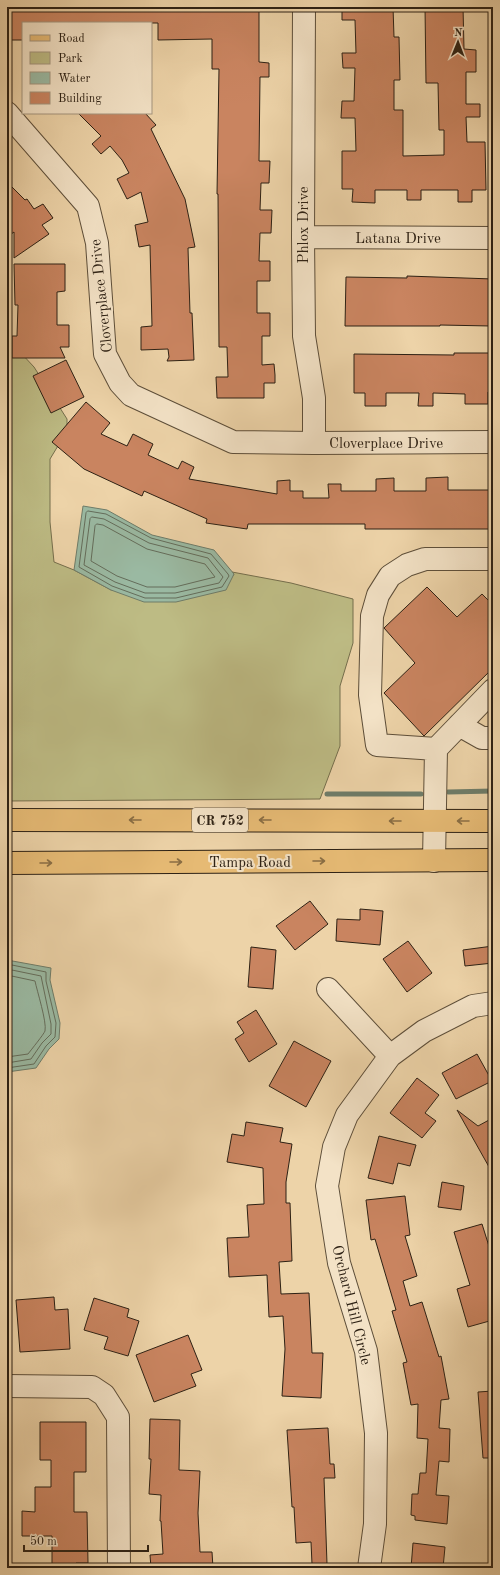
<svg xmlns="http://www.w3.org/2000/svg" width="500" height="1575" font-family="'Old Standard TT',serif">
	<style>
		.green { fill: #bdbb84; stroke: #756e4c }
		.water { fill: #9ab9a2; stroke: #6e7c69 }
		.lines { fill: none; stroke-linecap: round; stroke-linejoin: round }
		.shore { stroke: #646d5b; stroke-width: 1 }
		.stream { stroke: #6e7c69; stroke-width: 5 }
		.building { fill: #c98460; stroke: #2d2114 }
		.minor-casing { stroke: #5d4e39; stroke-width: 24 }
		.major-casing { stroke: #2d2114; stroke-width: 24 }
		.minor { stroke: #f3e2c6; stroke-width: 22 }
		.major { stroke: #e6ba74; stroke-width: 22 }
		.oneway { stroke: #8a6e44 }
		.labels { text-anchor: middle; stroke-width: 4; stroke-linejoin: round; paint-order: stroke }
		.shield { fill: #f3e2c6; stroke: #685b49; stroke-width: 1 }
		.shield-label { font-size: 14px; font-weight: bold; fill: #2d2114 }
		.street-label { font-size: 15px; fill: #2d2114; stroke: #f3e2c6 }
	</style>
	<rect width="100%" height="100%" fill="#edd3a8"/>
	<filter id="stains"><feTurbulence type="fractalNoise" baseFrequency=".005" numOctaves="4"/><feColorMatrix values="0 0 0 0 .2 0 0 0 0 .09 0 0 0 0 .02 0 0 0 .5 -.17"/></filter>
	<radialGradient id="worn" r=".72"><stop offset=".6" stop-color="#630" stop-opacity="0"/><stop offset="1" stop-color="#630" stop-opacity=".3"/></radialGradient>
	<path class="green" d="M 7,338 L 34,367 L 67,419 L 67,431 L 50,459 L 50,522 L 54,562 L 74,570 L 111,590 L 234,575 L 232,572 L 291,583 L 353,599 L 353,643 L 340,686 L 340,746 L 320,799 L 7,801 Z"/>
	<path class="water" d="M 83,506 L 107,510 L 152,535 L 214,550 L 234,574 L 226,590 L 176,602 L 144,602 L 111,590 L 74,570 Z
		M 7,960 L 51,968 L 50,980 L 60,1023 L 59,1039 L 49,1049 L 36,1068 L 7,1072 Z"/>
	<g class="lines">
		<path class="shore" d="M 88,511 L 106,514 L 151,538 L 211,554 L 228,574 L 229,576 L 222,587 L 176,598 L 145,598 L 112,586 L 79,567 L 86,513 Z
			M 92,517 L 104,519 L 149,543 L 208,558 L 223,577 L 219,583 L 175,593 L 145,593 L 115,582 L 84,565 L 90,519 Z
			M 97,524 L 103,525 L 147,549 L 205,564 L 215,577 L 175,587 L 147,587 L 117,576 L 91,561 L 95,526 Z
			M 7,964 L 46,972 L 46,981 L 56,1023 L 55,1037 L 46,1046 L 34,1064 L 7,1068
			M 7,969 L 41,976 L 51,1024 L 51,1034 L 42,1043 L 31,1059 L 7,1063
			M 7,975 L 35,981 C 37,991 47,1022 45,1031 C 44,1034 31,1050 28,1054 L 7,1057"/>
		<path class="stream" d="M 448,792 L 493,791
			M 327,794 L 421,794"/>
	</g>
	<path class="building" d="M 7,7 L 259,7 L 259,62 L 269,63 L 269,77 L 260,77 L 259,161 L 270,161 L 269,183 L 261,183 L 260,210 L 272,210 L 271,233 L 260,233 L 259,261 L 270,261 L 270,281 L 257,281 L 257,313 L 270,313 L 270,336 L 262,336 L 262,365 L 274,364 L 275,375 L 275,383 L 264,383 L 264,398 L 217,398 L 216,377 L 228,377 L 227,347 L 219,347 L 218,194 L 217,194 L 219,69 L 212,69 L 212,39 L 158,40 L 158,23 L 23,23 L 23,40 L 7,40 Z
		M 342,7 L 393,7 L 394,37 L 399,37 L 400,80 L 394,80 L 394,110 L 403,110 L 403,156 L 444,155 L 444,130 L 439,130 L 438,83 L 426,83 L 425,7 L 463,7 L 464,49 L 476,50 L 476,72 L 466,72 L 466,104 L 480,104 L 480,117 L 466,117 L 467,142 L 485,142 L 486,190 L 472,190 L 472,202 L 458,202 L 458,190 L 421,190 L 421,200 L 407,200 L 407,190 L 375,190 L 375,203 L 352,202 L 353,189 L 342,189 L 342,151 L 356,151 L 355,118 L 341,118 L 342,101 L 354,101 L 355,68 L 343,68 L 342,53 L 356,53 L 355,20 L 342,20 Z
		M 78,113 L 145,113 L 156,125 L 151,129 L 185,199 L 195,247 L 188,248 L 190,313 L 192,313 L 194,360 L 167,361 L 169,357 L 168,349 L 141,350 L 141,327 L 152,326 L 150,245 L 139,247 L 135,225 L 148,222 L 141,192 L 127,199 L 117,179 L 129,173 L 122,160 L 110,146 L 101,154 L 92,144 L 101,136 Z
		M 7,182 L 25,200 L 27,199 L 34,209 L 43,204 L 53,218 L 42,225 L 49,234 L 14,258 L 14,232 L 7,237 Z
		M 14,264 L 65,264 L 65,291 L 57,292 L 57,325 L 69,325 L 69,347 L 60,347 L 65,358 L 12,358 L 12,336 L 17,336 L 18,305 L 15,305 Z
		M 407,276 L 493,279 L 491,326 L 440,325 L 440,326 L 345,326 L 346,277 L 407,278 Z
		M 454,353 L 493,353 L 493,391 L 488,392 L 488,404 L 465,404 L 465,394 L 433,393 L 433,406 L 418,406 L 419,393 L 386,393 L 386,406 L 365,406 L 365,393 L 354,393 L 354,354 L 454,355 Z
		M 66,360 L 84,397 L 51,413 L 33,376 Z
		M 86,402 L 110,423 L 101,434 L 127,446 L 133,434 L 153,444 L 148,455 L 178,469 L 182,461 L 194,467 L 189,479 L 277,494 L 277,481 L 290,480 L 290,491 L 303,491 L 303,498 L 329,498 L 328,484 L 341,484 L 341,491 L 376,491 L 376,479 L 394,478 L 394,491 L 426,491 L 426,478 L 448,477 L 448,490 L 493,490 L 493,529 L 365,529 L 365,524 L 248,524 L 247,529 L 206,523 L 207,519 L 144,491 L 142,496 L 84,469 L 52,442 Z
		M 427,587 L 457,617 L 482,594 L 493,605 L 493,668 L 424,736 L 384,693 L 415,663 L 384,628 Z
		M 310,901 L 328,924 L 295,950 L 276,926 Z
		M 360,909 L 383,911 L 380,945 L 336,941 L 337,919 L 360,920 Z
		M 408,941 L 432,973 L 407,992 L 383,959 Z
		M 493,946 L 493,963 L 465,966 L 463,950 Z
		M 251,947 L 276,950 L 273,989 L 248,987 Z
		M 256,1010 L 277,1044 L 249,1062 L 235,1039 L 244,1033 L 237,1022 Z
		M 294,1041 L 331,1061 L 306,1107 L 269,1086 Z
		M 477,1054 L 492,1081 L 456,1099 L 442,1073 Z
		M 417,1078 L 439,1095 L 425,1113 L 436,1121 L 422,1138 L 390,1113 Z
		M 457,1110 L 478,1126 L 489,1120 L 493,1128 L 493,1174 Z
		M 246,1122 L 283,1128 L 280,1142 L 292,1144 L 286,1182 L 286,1203 L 290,1203 L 292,1261 L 279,1262 L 281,1294 L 309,1293 L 312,1353 L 323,1353 L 321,1398 L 282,1396 L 285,1349 L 283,1316 L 269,1317 L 267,1275 L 229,1277 L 227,1238 L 249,1237 L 247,1205 L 264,1204 L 263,1168 L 227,1162 L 232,1134 L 244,1136 Z
		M 379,1136 L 416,1145 L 410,1166 L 398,1163 L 393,1184 L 368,1178 Z
		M 442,1182 L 464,1186 L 461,1210 L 438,1207 Z
		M 405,1196 L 410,1235 L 405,1236 L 417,1276 L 403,1281 L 410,1306 L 422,1302 L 439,1357 L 441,1356 L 449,1399 L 441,1400 L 439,1428 L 450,1429 L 449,1462 L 439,1461 L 436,1495 L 449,1496 L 447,1524 L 415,1520 L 415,1516 L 411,1515 L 412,1494 L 418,1494 L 420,1473 L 426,1473 L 428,1439 L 417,1438 L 418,1404 L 411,1405 L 403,1363 L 407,1362 L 392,1311 L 396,1310 L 375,1239 L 371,1240 L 366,1200 Z
		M 482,1224 L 493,1259 L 493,1320 L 468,1327 L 457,1289 L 470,1285 L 454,1232 Z
		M 54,1297 L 55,1310 L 68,1309 L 70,1349 L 20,1352 L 16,1300 Z
		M 94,1298 L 129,1309 L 127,1317 L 139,1321 L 128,1356 L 104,1349 L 108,1337 L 84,1330 Z
		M 188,1335 L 202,1370 L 191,1374 L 196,1386 L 154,1402 L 136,1355 Z
		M 493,1391 L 493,1458 L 483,1458 L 478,1392 Z
		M 150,1419 L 180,1420 L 179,1470 L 200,1471 L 198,1513 L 200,1552 L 212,1552 L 213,1568 L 151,1568 L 150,1555 L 163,1554 L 161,1521 L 160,1521 L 161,1495 L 149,1494 L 151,1459 L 149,1459 Z
		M 40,1422 L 86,1422 L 86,1472 L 74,1472 L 74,1512 L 87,1512 L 88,1563 L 76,1563 L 76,1568 L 52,1568 L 52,1536 L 22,1536 L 22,1511 L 35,1512 L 35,1487 L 51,1487 L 51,1460 L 40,1460 Z
		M 328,1428 L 330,1464 L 334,1464 L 335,1478 L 324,1478 L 327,1564 L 312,1564 L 311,1542 L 296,1543 L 294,1507 L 292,1507 L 287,1430 Z
		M 413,1543 L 445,1547 L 443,1568 L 411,1568 Z"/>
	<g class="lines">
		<g class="minor-casing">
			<path id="minor" d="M 304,7 L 303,237 L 304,336 L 314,398 L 314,443
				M 7,113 L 88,206 L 97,243 L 105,354 L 120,383 L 131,395 L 233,442 L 314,443 L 493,442
				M 303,237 L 493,238
				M 459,725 L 482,738 L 493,738
				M 436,749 L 377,745 L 370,695 L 372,616 L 378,595 L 390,576 L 407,565 L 425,559 L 493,559
				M 434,861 L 436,749 L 493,690
				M 328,989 L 390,1056
				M 7,1386 L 92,1387 L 104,1395 L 118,1417 L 119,1568
				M 369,1568 L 375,1524 L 376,1433 L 366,1351 L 339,1263 L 327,1186 L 334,1147 L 347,1115 L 390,1056 L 424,1031 L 473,1006 L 493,1003"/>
		</g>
		<g class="major-casing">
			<path id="major" d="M 7,820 L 493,821
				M 7,863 L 493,860"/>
		</g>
		<use href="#minor" class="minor"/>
		<use href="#major" class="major"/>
	</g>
	<defs><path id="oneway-shaft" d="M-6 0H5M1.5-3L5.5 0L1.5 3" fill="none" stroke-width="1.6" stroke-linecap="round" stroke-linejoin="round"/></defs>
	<g class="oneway">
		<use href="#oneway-shaft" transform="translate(135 820) rotate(-180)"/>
		<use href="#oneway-shaft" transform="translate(265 820) rotate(-180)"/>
		<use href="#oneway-shaft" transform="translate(395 821) rotate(-180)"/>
		<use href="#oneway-shaft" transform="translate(463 821) rotate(180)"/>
		<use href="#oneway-shaft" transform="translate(319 861)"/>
		<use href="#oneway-shaft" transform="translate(176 862)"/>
		<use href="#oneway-shaft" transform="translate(46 863)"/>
	</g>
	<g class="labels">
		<rect class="shield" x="192" y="808" width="56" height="24" rx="3"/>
		<g class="shield-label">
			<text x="220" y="825">CR 752</text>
		</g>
		<g class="street-label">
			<text transform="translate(303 225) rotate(-90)" y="5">Phlox Drive</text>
			<text x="398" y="243">Latana Drive</text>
			<text transform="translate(101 296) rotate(-96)" y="5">Cloverplace Drive</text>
			<text x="386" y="448">Cloverplace Drive</text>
			<text x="250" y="867">Tampa Road</text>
			<text transform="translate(352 1305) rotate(76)" y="5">Orchard Hill Circle</text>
		</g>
	</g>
	<rect width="500" height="1575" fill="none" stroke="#edd3a8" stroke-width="24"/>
	<rect x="8" y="8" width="484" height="1559" fill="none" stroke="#2d2114" stroke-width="2"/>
	<rect x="12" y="12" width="476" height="1551" fill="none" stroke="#2d2114"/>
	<rect x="22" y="22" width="130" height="92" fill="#f3e2c6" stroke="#a4957f"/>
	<rect x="30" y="35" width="20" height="6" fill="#e6ba74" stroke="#a4957f"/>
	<text x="58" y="42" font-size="12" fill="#2d2114">Road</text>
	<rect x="30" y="52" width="20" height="12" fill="#bdbb84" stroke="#a4957f"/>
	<text x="58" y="62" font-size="12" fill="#2d2114">Park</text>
	<rect x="30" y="72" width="20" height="12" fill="#9ab9a2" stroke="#a4957f"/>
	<text x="58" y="82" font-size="12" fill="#2d2114">Water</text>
	<rect x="30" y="92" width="20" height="12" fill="#c98460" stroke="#a4957f"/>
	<text x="58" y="102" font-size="12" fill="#2d2114">Building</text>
	<g transform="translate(458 42) rotate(1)" stroke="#f3e2c6" stroke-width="3" paint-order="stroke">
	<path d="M0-3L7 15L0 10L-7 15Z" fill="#2d2114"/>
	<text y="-6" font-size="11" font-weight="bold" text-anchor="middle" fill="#2d2114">N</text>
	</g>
	<path d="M24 1545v6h124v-6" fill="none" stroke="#2d2114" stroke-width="2"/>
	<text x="30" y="1545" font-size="12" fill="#2d2114" stroke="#f3e2c6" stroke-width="3" paint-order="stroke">50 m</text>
	<rect width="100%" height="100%" filter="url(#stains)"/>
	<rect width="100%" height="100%" fill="url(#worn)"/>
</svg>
